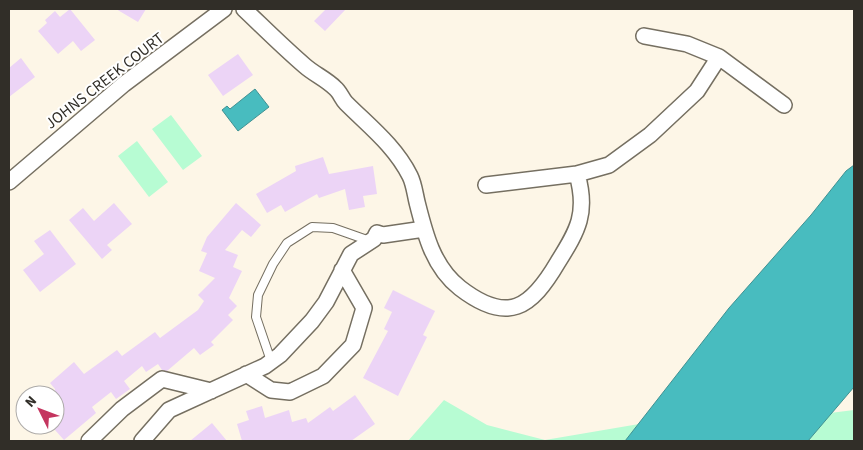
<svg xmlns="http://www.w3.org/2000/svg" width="863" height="450" font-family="'Source Sans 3',sans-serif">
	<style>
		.green { fill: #b7fcd3 }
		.water { fill: #48bcbf; stroke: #419192 }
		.building { fill: #ecd4f6 }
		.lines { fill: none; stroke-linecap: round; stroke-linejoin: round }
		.service-casing { stroke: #756f61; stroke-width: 10 }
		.minor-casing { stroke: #756f61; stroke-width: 18 }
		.service { stroke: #fff; stroke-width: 8 }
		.minor { stroke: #fff; stroke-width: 15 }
		.labels { text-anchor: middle; stroke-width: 4; stroke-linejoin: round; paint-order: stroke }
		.street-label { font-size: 16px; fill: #312e28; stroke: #fff }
	</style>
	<rect width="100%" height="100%" fill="#fdf6e7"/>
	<path class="green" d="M 171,115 L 202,156 L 183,170 L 152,129 Z
		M 137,141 L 168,182 L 149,197 L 118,156 Z
		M 444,400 L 487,425 L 545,440 L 692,415 L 657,441 L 408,441 Z
		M 854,410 L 854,441 L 808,441 L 830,413 Z"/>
	<path class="water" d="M 255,89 L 269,107 L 238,131 L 222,110 L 227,106 L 230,109 Z
		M 854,165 L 854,387 L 808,441 L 625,441 L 729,308 L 811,215 L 846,171 Z"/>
	<path class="building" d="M 70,9 L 95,40 L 81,51 L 73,41 L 58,54 L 38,31 L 47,23 L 45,20 L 55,11 L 60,17 Z
		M 116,9 L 146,9 L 138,22 Z
		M 326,9 L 346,9 L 325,31 L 314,21 Z
		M 238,54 L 253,75 L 223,96 L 208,75 Z
		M 21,58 L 35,77 L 9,97 L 9,68 Z
		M 323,157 L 329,174 L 373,166 L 377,194 L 363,196 L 365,207 L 349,210 L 345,189 L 319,198 L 317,194 L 285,212 L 281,205 L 267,213 L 256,194 L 296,171 L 295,166 Z
		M 114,203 L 132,224 L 107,245 L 112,250 L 102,259 L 69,220 L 83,208 L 94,221 Z
		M 236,203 L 261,225 L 251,237 L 242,230 L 225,250 L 238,255 L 233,267 L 242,271 L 229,298 L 237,306 L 228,315 L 233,320 L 211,342 L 214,345 L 200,355 L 194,348 L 167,371 L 162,370 L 158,364 L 146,372 L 142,366 L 124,381 L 130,389 L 116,399 L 111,392 L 92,407 L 96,413 L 64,440 L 55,430 L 55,389 L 50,383 L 74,362 L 84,374 L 117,350 L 122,356 L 155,332 L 160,338 L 198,310 L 204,301 L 198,295 L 215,278 L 199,271 L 207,253 L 201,251 L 207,237 Z
		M 50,230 L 76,264 L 40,292 L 23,270 L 44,254 L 34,241 Z
		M 393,290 L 435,311 L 423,335 L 427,337 L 398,396 L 363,378 L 388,331 L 384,329 L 392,312 L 384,308 Z
		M 355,395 L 375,424 L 351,441 L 242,441 L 237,424 L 249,420 L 246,411 L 262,406 L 265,418 L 289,410 L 292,422 L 306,418 L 308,423 L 330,407 L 333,411 Z
		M 212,423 L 227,441 L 190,441 Z"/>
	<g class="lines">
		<g class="service-casing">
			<path id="service" d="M 271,361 L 256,317 L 258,295 L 273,264 L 287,243 L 312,227 L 333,228 L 370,241"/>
		</g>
		<g class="minor-casing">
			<path id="minor" d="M 244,9 C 264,28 284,48 305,66 C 314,74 326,79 335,88 C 340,92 342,99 346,103 C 369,126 395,146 410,176 C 414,184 415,194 417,202 C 425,234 433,267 460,288 C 508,325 531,308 558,262 C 578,230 588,213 577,174
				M 644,36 L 687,44 L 719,57 L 784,105
				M 9,182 L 124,84 L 224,9
				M 486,185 L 577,174 L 609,165 L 650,135 L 697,91 L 719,57
				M 246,374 L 271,390 L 290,392 L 323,376 L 353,345 L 364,308 L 342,270
				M 89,441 L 122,409 L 162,379 L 211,391
				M 142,441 L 169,410 L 265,366 L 280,355 L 312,321 L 326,302 L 351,254 L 374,239 L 377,233 L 383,235 L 424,229"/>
		</g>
		<use href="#service" class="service"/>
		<use href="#minor" class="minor"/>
	</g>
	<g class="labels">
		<g class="street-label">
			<text transform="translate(104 80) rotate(-38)" y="6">JOHNS CREEK COURT</text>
		</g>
	</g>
	<rect width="863" height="450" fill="none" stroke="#312e28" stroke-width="20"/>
	<g transform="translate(40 410) rotate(312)"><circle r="24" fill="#ffffff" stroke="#adaba9"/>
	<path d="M0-4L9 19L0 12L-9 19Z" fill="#c4355f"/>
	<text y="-8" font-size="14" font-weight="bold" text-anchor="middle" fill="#312e28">N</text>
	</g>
</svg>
